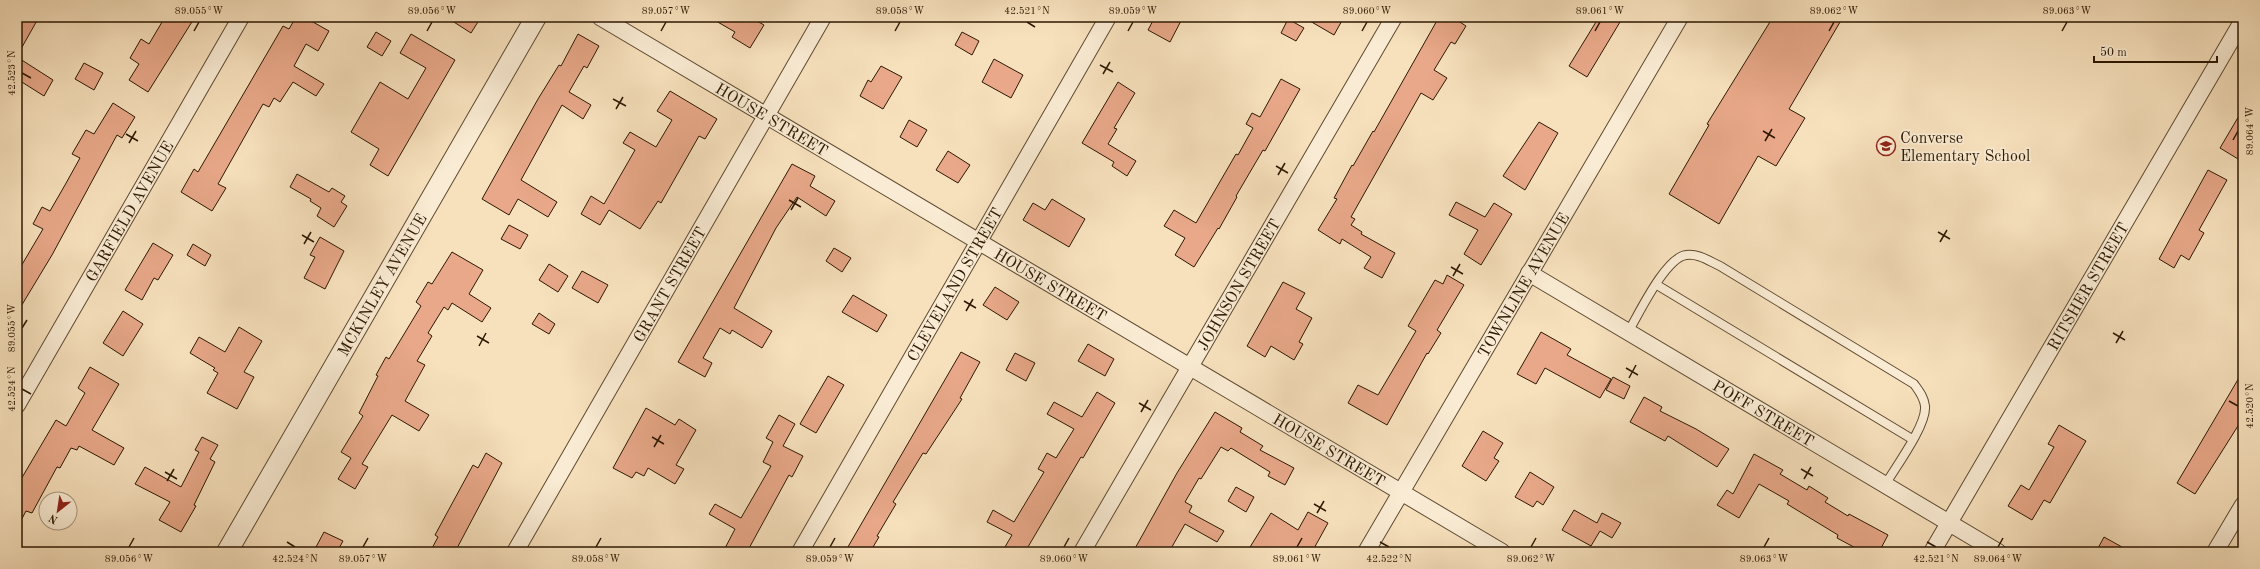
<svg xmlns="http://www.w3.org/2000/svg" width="2260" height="569" font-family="'Old Standard TT',serif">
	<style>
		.building { fill: #e8a889; stroke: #2c1802 }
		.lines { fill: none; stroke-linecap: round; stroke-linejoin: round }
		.service-casing { stroke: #5f4a31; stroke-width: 10 }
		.minor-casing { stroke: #5f4a31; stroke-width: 18 }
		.tertiary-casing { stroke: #5f4a31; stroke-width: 22 }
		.service { stroke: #faecd4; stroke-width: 8 }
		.minor { stroke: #faecd4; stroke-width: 16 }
		.tertiary { stroke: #faecd4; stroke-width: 20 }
		.ticks { fill: none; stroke: #2c1802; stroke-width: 1.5 }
		.labels { text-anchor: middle; stroke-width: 3.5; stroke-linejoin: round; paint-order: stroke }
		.street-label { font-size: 16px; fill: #2c1802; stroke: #faecd4 }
		.poi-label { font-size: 16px; fill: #2c1802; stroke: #faecd4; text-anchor: start }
		.neatline { fill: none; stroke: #2c1802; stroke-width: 1.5 }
		.ticks-label { font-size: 10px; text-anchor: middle; fill: #2c1802 }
	</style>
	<rect width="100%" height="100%" fill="#f7e1bd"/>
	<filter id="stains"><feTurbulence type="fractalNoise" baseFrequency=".005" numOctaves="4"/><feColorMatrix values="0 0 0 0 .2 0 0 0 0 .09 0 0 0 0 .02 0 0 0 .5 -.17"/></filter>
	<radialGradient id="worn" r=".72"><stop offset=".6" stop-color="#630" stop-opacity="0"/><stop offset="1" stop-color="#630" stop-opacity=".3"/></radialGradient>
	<path class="building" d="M 17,17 L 39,17 L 17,56 Z
		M 165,17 L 195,17 L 148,92 L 129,80 L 139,64 L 130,58 L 141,39 L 149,44 Z
		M 296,17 L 304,17 L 329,31 L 318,51 L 306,44 L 294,66 L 324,84 L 316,96 L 293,82 L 280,102 L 274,98 L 269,107 L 263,104 L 218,184 L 226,188 L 212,211 L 181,192 L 194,169 L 198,172 L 283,26 L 289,29 Z
		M 446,17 L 481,17 L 471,33 Z
		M 709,17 L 750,17 L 764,25 L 750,48 L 732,37 L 735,32 Z
		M 1155,17 L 1183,17 L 1170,42 L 1148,30 Z
		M 1303,17 L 1344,17 L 1334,35 Z
		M 1439,17 L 1452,17 L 1466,26 L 1455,44 L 1451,42 L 1434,70 L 1447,78 L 1433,100 L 1421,93 L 1351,217 L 1355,219 L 1351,225 L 1362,232 L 1361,234 L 1395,253 L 1382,278 L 1364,268 L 1371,257 L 1342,239 L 1340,244 L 1318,230 L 1337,199 L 1334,198 L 1352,165 L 1353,166 L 1373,131 L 1374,132 Z
		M 1599,17 L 1623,17 L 1587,77 L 1569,66 Z
		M 1773,17 L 1843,17 L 1789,109 L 1805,118 L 1776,166 L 1758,156 L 1719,224 L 1669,194 L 1709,125 L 1707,124 Z
		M 1288,19 L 1304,28 L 1296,41 L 1281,33 Z
		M 376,32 L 391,41 L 382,56 L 367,47 Z
		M 962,32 L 979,41 L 972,55 L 955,45 Z
		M 411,34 L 455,60 L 388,176 L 370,165 L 379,149 L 351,132 L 380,82 L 408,99 L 426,68 L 400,53 Z
		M 578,34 L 599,46 L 587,68 L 584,66 L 569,92 L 591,105 L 583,119 L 562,105 L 521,180 L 557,202 L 548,217 L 518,199 L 509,215 L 482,199 L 538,99 L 559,65 L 561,66 Z
		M 17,57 L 53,80 L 44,96 L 17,79 Z
		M 994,59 L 1023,75 L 1011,98 L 982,82 Z
		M 84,63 L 103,73 L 94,90 L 75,79 Z
		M 881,66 L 902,77 L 883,109 L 860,96 L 868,80 L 871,82 Z
		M 1281,79 L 1300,89 L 1265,151 L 1263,150 L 1236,196 L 1237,197 L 1219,229 L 1218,228 L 1194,267 L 1175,255 L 1185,238 L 1164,226 L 1174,210 L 1196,223 L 1236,154 L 1238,155 L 1253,128 L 1246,124 L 1252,113 L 1260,117 Z
		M 1118,82 L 1135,93 L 1114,128 L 1117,129 L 1108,144 L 1136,161 L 1127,176 L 1112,166 L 1114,162 L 1082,143 Z
		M 670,91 L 717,119 L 705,139 L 699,136 L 661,203 L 658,201 L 640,229 L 609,210 L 600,225 L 581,214 L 591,196 L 604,204 L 635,150 L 623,143 L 630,132 L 656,147 L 672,120 L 657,111 Z
		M 113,103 L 135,117 L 122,138 L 117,135 L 52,255 L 17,313 L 17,273 L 43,229 L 33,224 L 42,207 L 50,211 L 65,185 L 80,158 L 72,154 L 86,130 L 94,134 Z
		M 2243,109 L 2243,162 L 2220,148 Z
		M 909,120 L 927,130 L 917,147 L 900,137 Z
		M 1539,122 L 1558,133 L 1525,190 L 1503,176 Z
		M 948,151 L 970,165 L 958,183 L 936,170 Z
		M 792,164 L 815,176 L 810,186 L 835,201 L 826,216 L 797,197 L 776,228 L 734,308 L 772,331 L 762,348 L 732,330 L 730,334 L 720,328 L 703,358 L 712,363 L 705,377 L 678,362 Z
		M 2208,170 L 2227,180 L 2199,230 L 2204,233 L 2189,260 L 2181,255 L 2174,268 L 2159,259 Z
		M 297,174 L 329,192 L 332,188 L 345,196 L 341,202 L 347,206 L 334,227 L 317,216 L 321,208 L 310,201 L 311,199 L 290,187 Z
		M 1052,199 L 1085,219 L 1069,247 L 1023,220 L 1033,203 L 1045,210 Z
		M 1456,202 L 1485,217 L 1494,203 L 1512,214 L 1481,265 L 1464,254 L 1478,230 L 1449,215 Z
		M 509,225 L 528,235 L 520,249 L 501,239 Z
		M 320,237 L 344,251 L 325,289 L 304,278 L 315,257 L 310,255 Z
		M 153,243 L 173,255 L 158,280 L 154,278 L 142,300 L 125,290 Z
		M 193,244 L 211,255 L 205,266 L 187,255 Z
		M 834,248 L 851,258 L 842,272 L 826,261 Z
		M 452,252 L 483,270 L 469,294 L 491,308 L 482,322 L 452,303 L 448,310 L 444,307 L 428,333 L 432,336 L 417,361 L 425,365 L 405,401 L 429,415 L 419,431 L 392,415 L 362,464 L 368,467 L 355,489 L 338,479 L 351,458 L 341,452 L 363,416 L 359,413 L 378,376 L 376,375 L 386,357 L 389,359 L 421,306 L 416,302 L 428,282 L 432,284 Z
		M 549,264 L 568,276 L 558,292 L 539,280 Z
		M 582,271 L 608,285 L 598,303 L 572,288 Z
		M 1447,275 L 1464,285 L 1437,330 L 1441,333 L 1428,354 L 1427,353 L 1387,425 L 1348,403 L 1358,385 L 1378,395 L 1416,331 L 1408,326 L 1435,280 L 1443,284 Z
		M 1283,282 L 1305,293 L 1296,309 L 1312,318 L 1299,342 L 1303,344 L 1294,360 L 1271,346 L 1265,357 L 1247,346 Z
		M 995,287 L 1019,302 L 1007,320 L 983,305 Z
		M 853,295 L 887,315 L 877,332 L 842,312 Z
		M 123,311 L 143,324 L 123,356 L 103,343 Z
		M 539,313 L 555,324 L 549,334 L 532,324 Z
		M 239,327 L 262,341 L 244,372 L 254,377 L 237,409 L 207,393 L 218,373 L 213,370 L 215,368 L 190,353 L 199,337 L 225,352 Z
		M 1541,332 L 1571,349 L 1567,355 L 1611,379 L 1600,398 L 1545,368 L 1536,384 L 1517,374 Z
		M 1088,344 L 1114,359 L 1105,376 L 1078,361 Z
		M 961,352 L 980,362 L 960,398 L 962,399 L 926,454 L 923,453 L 893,502 L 896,504 L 877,536 L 879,537 L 870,552 L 845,552 Z
		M 1015,353 L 1035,363 L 1026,381 L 1006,370 Z
		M 90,367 L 119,384 L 92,430 L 124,448 L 114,465 L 79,446 L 77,450 L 71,448 L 60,468 L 57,467 L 32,513 L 26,511 L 17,528 L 17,486 L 56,420 L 66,426 L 85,393 L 78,388 Z
		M 2243,371 L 2243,418 L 2195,494 L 2177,483 Z
		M 828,376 L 844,385 L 816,433 L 800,424 Z
		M 1613,377 L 1630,386 L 1624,399 L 1606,390 Z
		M 1097,392 L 1115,403 L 1083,458 L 1081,457 L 1025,552 L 1002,552 L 1012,535 L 987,522 L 993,510 L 1014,522 L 1044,472 L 1038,469 L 1047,453 L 1056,458 L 1074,429 L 1047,414 L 1054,402 L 1082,417 Z
		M 1644,397 L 1662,407 L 1660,411 L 1696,429 L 1729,449 L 1717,467 L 1668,436 L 1665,441 L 1630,422 Z
		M 646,408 L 675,425 L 679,419 L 696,430 L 676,465 L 684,469 L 675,484 L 648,468 L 644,476 L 636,472 L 632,478 L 613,468 Z
		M 1215,412 L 1242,428 L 1240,432 L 1263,446 L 1260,450 L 1294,468 L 1285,485 L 1268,476 L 1270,472 L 1231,448 L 1228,451 L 1221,447 L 1201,479 L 1199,478 L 1185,502 L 1192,506 L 1189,512 L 1224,531 L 1217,542 L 1185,524 L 1169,552 L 1133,552 L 1177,473 Z
		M 779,415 L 795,424 L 783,446 L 803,456 L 792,477 L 789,475 L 747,552 L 723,552 L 735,529 L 709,514 L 715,504 L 741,518 L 771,466 L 763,462 L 773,442 L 766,438 Z
		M 2059,425 L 2086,441 L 2050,503 L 2044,500 L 2032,520 L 2008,506 L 2021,485 L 2029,490 L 2054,447 L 2048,444 Z
		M 1483,431 L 1503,443 L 1494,458 L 1499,461 L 1486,481 L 1462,466 Z
		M 202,437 L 218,445 L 210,459 L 215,462 L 194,505 L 196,506 L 181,532 L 159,520 L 170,502 L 135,484 L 145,467 L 181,487 L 199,452 L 195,450 Z
		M 486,453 L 502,463 L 455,552 L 430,552 L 438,537 L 435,535 L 473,465 L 478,468 Z
		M 1754,454 L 1783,470 L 1780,474 L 1807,490 L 1809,486 L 1828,498 L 1825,502 L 1848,516 L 1849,514 L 1888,535 L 1879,552 L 1863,552 L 1837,538 L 1838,535 L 1787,504 L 1789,501 L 1759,484 L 1739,518 L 1717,505 L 1727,490 L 1733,494 Z
		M 1530,472 L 1554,487 L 1543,505 L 1537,501 L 1533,507 L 1515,497 Z
		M 1236,487 L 1254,497 L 1246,512 L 1228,501 Z
		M 1574,510 L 1597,523 L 1602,513 L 1621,523 L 1612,538 L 1600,531 L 1591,546 L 1562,530 Z
		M 1308,512 L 1328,523 L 1312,552 L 1247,552 L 1271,513 L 1298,530 Z
		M 324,532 L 343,541 L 337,552 L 325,552 L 316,547 Z
		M 2104,537 L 2131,552 L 2096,552 Z"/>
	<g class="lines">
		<g class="service-casing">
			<path id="service" d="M 1657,285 L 1912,439
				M 1628,332 C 1639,314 1665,258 1686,255 C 1698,253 1709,261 1720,266 L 1914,384 C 1919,391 1924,397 1925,406 C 1927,425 1895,468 1885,485"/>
		</g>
		<g class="minor-casing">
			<g id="minor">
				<path id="s1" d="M 600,17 L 1502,552"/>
				<path id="s2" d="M 1529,273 L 1998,552"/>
				<path id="s3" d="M 17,405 L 241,17"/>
				<path id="s4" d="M 515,552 L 823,17"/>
				<path id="s5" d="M 800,552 L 1108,17"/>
				<path id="s6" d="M 1082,552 L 1394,17"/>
				<path id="s7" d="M 1366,552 L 1680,17"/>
				<path id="s8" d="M 1932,552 L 2243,20"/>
				<path d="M 2215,552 L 2243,505"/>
			</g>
		</g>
		<g class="tertiary-casing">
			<g id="tertiary">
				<path id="s9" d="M 227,552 L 536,17"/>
			</g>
		</g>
		<use href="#service" class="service"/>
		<use href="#minor" class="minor"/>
		<use href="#tertiary" class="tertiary"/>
	</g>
	<path class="ticks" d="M 1027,22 L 1035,27M 194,31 L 199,22M 427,31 L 432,22M 661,31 L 666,22M 895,31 L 900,22M 1128,31 L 1133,22M 1362,31 L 1367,22M 1595,31 L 1600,22M 1829,31 L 1834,22M 2062,31 L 2067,22M 1100,65 L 1113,72M 22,73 L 31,78M 1103,74 L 1110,62M 613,99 L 626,106M 616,109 L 623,97M 1763,131 L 1775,138M 126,134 L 138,141M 2233,140 L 2238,131M 1765,141 L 1772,129M 129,143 L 136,131M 1276,166 L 1288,173M 1278,175 L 1285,163M 789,200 L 801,207M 791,210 L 798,198M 1938,232 L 1950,239M 302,235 L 314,242M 1940,242 L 1947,230M 304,244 L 311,232M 1451,267 L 1463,274M 1453,276 L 1460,264M 964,301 L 976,308M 966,311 L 973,299M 22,328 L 27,320M 2113,333 L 2125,340M 477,336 L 489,343M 2116,343 L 2123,331M 479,346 L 486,333M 1626,368 L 1638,375M 1629,378 L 1636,365M 22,389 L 31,394M 2229,401 L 2238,406M 1139,403 L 1151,410M 1141,412 L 1148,400M 652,437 L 664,444M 654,447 L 661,435M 1801,469 L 1813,476M 165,472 L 177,479M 1804,479 L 1811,467M 167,481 L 174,469M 1314,504 L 1326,511M 1317,513 L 1324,501M 287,542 L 295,547M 1380,542 L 1389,547M 1927,542 L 1936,547M 129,547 L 134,538M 363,547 L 368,538M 596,547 L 601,538M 830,547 L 835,538M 1064,547 L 1069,538M 1297,547 L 1302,538M 1531,547 L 1536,538M 1764,547 L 1769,538M 1998,547 L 2003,538"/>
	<defs>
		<g id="school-ring" transform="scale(1)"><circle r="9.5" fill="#faecd4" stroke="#8f2418" stroke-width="1.5"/><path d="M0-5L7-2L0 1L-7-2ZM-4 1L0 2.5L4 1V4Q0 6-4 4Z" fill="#8f2418"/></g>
	</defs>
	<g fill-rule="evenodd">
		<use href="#school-ring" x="1886" y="146"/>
	</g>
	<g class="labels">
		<g class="street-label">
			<text dy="6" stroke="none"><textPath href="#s1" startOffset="200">HOUSE STREET</textPath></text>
			<text dy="6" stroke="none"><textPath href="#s3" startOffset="224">GARFIELD AVENUE</textPath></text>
			<text dy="6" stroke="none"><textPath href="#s9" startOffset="309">MCKINLEY AVENUE</textPath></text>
			<text dy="6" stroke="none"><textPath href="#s5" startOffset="309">CLEVELAND STREET</textPath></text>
			<text dy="6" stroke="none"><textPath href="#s6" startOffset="310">JOHNSON STREET</textPath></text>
			<text dy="6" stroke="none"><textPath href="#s7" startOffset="310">TOWNLINE AVENUE</textPath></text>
			<text dy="6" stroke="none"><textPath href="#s4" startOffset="309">GRANT STREET</textPath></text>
			<text dy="6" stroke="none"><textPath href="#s1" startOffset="524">HOUSE STREET</textPath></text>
			<text dy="6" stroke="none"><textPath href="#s8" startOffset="308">RITSHER STREET</textPath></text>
			<text dy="6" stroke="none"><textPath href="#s2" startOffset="273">POFF STREET</textPath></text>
			<text dy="6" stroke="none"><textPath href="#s1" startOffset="848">HOUSE STREET</textPath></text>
		</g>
		<g class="poi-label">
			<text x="1900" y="143">Converse<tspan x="1900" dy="18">Elementary School</tspan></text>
		</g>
	</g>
	<rect width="2260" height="569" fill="none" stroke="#f7e1bd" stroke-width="44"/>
	<g transform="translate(58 511) rotate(210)"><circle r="19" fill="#faecd4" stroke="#a89780"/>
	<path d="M0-3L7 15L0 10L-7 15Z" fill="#8f2418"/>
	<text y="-6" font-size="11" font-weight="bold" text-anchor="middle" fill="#2c1802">N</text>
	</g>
	<path d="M2094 56v6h123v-6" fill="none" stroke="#2c1802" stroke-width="2"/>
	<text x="2100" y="56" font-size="12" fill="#2c1802" stroke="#faecd4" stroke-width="3" paint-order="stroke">50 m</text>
	<rect x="22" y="22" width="2216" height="525" class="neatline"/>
	<g class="ticks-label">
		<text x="199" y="14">89.055°W</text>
		<text x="432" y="14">89.056°W</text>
		<text x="666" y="14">89.057°W</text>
		<text x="900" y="14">89.058°W</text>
		<text x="1027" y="14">42.521°N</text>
		<text x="1133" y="14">89.059°W</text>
		<text x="1367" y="14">89.060°W</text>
		<text x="1600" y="14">89.061°W</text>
		<text x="1834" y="14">89.062°W</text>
		<text x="2067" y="14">89.063°W</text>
		<text transform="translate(11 73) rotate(-90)" y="4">42.523°N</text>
		<text transform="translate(2249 131) rotate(-90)" y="4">89.064°W</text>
		<text transform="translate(11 328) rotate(-90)" y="4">89.055°W</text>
		<text transform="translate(11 389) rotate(-90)" y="4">42.524°N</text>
		<text transform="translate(2249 406) rotate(-90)" y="4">42.520°N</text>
		<text x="129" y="562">89.056°W</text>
		<text x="295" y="562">42.524°N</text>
		<text x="363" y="562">89.057°W</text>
		<text x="596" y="562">89.058°W</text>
		<text x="830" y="562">89.059°W</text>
		<text x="1064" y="562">89.060°W</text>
		<text x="1297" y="562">89.061°W</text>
		<text x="1389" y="562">42.522°N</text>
		<text x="1531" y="562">89.062°W</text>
		<text x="1764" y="562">89.063°W</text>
		<text x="1936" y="562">42.521°N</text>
		<text x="1998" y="562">89.064°W</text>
	</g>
	<rect width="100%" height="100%" filter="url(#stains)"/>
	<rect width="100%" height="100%" fill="url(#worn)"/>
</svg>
